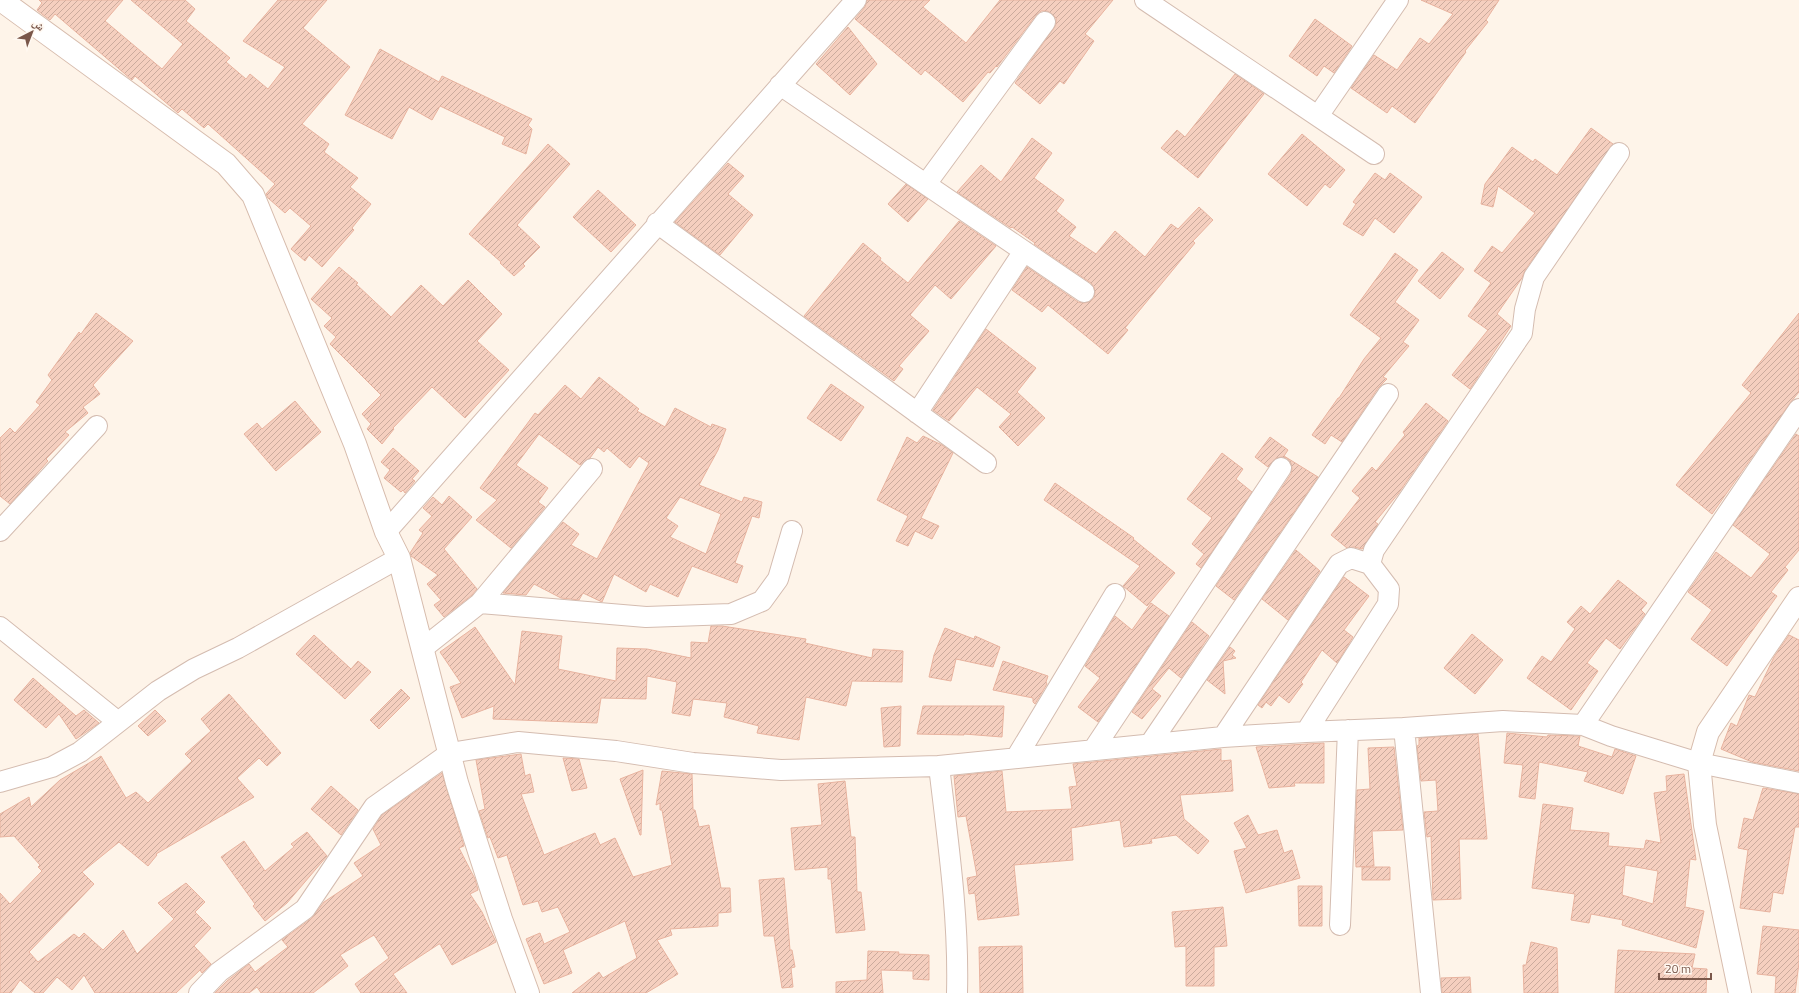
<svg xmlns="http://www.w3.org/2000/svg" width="1799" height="993" font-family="'Titillium Web','Noto Naskh Arabic',sans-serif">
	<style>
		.building { fill: url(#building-hatch); stroke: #e8b39f; fill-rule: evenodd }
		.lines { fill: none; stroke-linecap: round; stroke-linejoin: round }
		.street-casing { stroke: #d4bcb0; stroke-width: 22 }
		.secondary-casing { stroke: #d7bcad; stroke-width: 24 }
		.street { stroke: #fff; stroke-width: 20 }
		.secondary { stroke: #fff; stroke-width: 22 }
	</style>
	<defs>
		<pattern id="building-hatch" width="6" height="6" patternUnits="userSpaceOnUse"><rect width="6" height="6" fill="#f5cfbf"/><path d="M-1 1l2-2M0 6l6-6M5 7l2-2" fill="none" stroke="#cbab9d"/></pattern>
	</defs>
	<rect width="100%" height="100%" fill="#fef4e9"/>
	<path class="building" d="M 39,0 L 123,0 L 105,21 L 162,69 L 183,44 L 131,0 L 185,0 L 195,9 L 186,21 L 230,58 L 226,62 L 246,79 L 250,74 L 268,89 L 285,67 L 243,41 L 278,0 L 327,0 L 303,28 L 350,67 L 302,124 L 329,144 L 324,152 L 358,178 L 350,187 L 371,204 L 352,228 L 354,230 L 322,267 L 309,255 L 305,261 L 291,249 L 311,226 L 290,208 L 285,213 L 268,198 L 266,194 L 275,184 L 208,124 L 204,128 L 182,109 L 178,113 L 135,76 L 132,80 L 55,14 L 50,20 L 42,14 L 37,10 L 42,3 Z
		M 867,0 L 930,0 L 923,7 L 966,43 L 1000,0 L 1113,0 L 1085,34 L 1094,41 L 1064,84 L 1060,81 L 1040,104 L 1015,83 L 1054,28 L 1056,24 L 1056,18 L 1051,13 L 1047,11 L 1041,11 L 1036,15 L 997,67 L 996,66 L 990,73 L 988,72 L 963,102 L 925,70 L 921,75 L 855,19 L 865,7 Z
		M 1421,0 L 1499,0 L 1486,20 L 1488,22 L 1465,51 L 1466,52 L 1415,123 L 1392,106 L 1387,113 L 1351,88 L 1374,55 L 1397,70 L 1420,38 L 1429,44 L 1453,14 Z
		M 1315,19 L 1352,46 L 1334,73 L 1324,66 L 1317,76 L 1289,56 Z
		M 848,27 L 877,64 L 850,95 L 816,64 Z
		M 380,49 L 439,82 L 442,76 L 532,119 L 528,125 L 532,129 L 526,154 L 502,144 L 505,137 L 440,106 L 432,120 L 409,107 L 392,139 L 345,115 Z
		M 1235,74 L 1264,94 L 1198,178 L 1161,148 L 1177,130 L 1185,137 Z
		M 1591,128 L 1613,144 L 1525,270 L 1522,278 L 1497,314 L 1511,326 L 1470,389 L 1452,375 L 1488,330 L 1468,316 L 1491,283 L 1474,271 L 1492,246 L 1502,253 L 1535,213 L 1498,186 L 1493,207 L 1481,204 L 1485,184 L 1512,147 L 1533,162 L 1535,159 L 1557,175 Z
		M 1302,134 L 1345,170 L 1330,188 L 1325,184 L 1307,206 L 1268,174 Z
		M 1032,138 L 1052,153 L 1034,178 L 1064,200 L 1056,211 L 1076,227 L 1069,236 L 1096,254 L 1115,231 L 1145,257 L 1171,224 L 1178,229 L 1199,207 L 1213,220 L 1193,241 L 1195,243 L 1125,328 L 1128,330 L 1108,354 L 1048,305 L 1042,312 L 1012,290 L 1027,267 L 1078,302 L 1083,303 L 1089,302 L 1094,298 L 1095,292 L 1094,287 L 1091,283 L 1034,244 L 1035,243 L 1012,227 L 1011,228 L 957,192 L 981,165 L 1001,182 Z
		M 548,144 L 570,164 L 517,225 L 540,247 L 523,264 L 525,266 L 514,276 L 500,263 L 501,262 L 469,234 Z
		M 728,163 L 744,176 L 728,194 L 753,215 L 720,255 L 675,222 Z
		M 1375,173 L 1385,180 L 1390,173 L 1422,197 L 1394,233 L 1375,218 L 1363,236 L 1343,224 L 1356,204 L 1353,202 Z
		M 906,184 L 928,199 L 908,222 L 888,204 Z
		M 598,190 L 636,225 L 611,252 L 573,217 Z
		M 959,221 L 996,246 L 951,299 L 935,285 L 910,315 L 929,331 L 899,366 L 903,369 L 894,381 L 804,316 L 863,243 L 881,258 L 880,260 L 908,283 Z
		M 1442,252 L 1464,269 L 1440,299 L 1418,281 Z
		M 1395,253 L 1418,270 L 1395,302 L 1419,320 L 1403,342 L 1409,346 L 1383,377 L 1387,379 L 1378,388 L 1342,442 L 1331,435 L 1325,444 L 1312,435 L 1338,398 L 1339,398 L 1364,359 L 1381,338 L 1350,315 Z
		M 339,267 L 358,283 L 356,284 L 391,317 L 421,285 L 443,306 L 468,280 L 502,314 L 477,341 L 509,370 L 465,418 L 432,387 L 393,428 L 394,429 L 382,444 L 367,429 L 371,424 L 362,414 L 381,395 L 330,344 L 336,337 L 324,326 L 332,318 L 311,299 Z
		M 96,313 L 133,341 L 93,385 L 100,394 L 83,407 L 88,413 L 65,432 L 69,435 L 46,459 L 48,461 L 10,504 L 0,496 L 0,438 L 10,428 L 15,433 L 40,405 L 36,402 L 52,380 L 48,375 L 79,332 L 81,334 Z
		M 1799,313 L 1799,392 L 1790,403 L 1712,514 L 1676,485 L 1751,393 L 1742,385 Z
		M 986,329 L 1036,368 L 1017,392 L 1045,418 L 1018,446 L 999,427 L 1011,414 L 977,387 L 949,421 L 933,410 Z
		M 599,377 L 639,409 L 637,411 L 665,427 L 675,408 L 711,427 L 712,424 L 726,429 L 718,450 L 699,485 L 742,502 L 744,497 L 762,502 L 759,518 L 752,516 L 735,563 L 743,566 L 737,583 L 692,566 L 678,597 L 650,584 L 646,592 L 614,574 L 602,602 L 583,593 L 579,600 L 561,598 L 534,584 L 526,595 L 503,593 L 563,522 L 579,534 L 571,545 L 597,559 L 649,463 L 639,456 L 630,468 L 607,448 L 604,452 L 598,447 L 590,458 L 580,465 L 539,434 L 516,465 L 548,488 L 538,502 L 545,507 L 511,548 L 476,520 L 497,500 L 480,488 L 535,413 L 538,415 L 565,385 L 581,399 ZM 680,497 L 721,514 L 706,554 L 670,537 L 678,526 L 666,518 Z
		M 831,384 L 864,407 L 841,441 L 807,418 Z
		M 295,401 L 321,432 L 276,471 L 244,434 L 257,423 L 262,429 Z
		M 1426,403 L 1448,421 L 1398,494 L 1375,522 L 1378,524 L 1362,549 L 1354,547 L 1347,548 L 1331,535 L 1360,498 L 1352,491 L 1372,467 L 1376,471 L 1405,435 L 1403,432 Z
		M 1796,434 L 1799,436 L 1799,550 L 1785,567 L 1788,570 L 1771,592 L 1777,596 L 1727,666 L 1691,639 L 1712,610 L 1688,592 L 1716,552 L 1751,578 L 1770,554 L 1733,525 Z
		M 923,436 L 942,445 L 953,453 L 921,518 L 939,526 L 932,539 L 915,531 L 908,546 L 896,541 L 908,516 L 877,500 L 907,437 L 917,443 Z
		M 1270,437 L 1288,450 L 1284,456 L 1318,477 L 1234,600 L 1216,586 L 1291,474 L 1292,469 L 1291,463 L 1287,458 L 1282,457 L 1276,458 L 1268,467 L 1255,457 Z
		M 393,448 L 419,471 L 412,479 L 415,481 L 405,493 L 403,490 L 401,492 L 384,478 L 390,470 L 381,462 Z
		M 1222,453 L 1243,469 L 1236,479 L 1252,492 L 1201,568 L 1196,564 L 1204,554 L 1192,544 L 1212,518 L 1187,499 Z
		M 1055,483 L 1134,538 L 1133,539 L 1175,573 L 1147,606 L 1123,586 L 1140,566 L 1044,500 Z
		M 449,496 L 472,517 L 444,549 L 477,589 L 472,595 L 444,617 L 434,605 L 441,600 L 427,584 L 438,575 L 411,556 L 410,553 L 423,533 L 419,530 L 432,516 L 423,508 L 433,497 L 442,505 Z
		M 1296,550 L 1320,571 L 1288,620 L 1262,599 Z
		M 1344,577 L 1369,596 L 1344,630 L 1353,637 L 1337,663 L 1322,650 L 1301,682 L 1303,684 L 1289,703 L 1279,695 L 1271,706 L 1266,702 L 1262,708 L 1258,705 Z
		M 1618,580 L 1647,603 L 1641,610 L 1645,614 L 1620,649 L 1606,638 L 1587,663 L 1598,671 L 1571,710 L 1527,678 L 1542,656 L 1551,662 L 1575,629 L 1567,622 L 1581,606 L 1590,614 Z
		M 1151,603 L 1169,616 L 1098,722 L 1078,707 L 1100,678 L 1085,666 L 1115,616 L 1132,630 Z
		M 1192,622 L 1209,636 L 1181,678 L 1169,668 L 1152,689 L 1161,696 L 1142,719 L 1132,712 Z
		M 711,626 L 722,626 L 806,639 L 805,643 L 872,658 L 873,649 L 903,651 L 902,682 L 852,681 L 846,706 L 806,697 L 799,740 L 757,733 L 759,726 L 724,717 L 727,703 L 693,699 L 690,716 L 672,713 L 677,682 L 647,676 L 646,699 L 601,698 L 597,723 L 493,719 L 494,706 L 462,718 L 450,687 L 461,683 L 440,652 L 475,627 L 515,685 L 522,631 L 562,636 L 558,669 L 616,681 L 617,648 L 647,649 L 691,658 L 691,642 L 708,643 Z
		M 945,628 L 974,639 L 975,636 L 1000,647 L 993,667 L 956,659 L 951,681 L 929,677 L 934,655 Z
		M 1472,634 L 1503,660 L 1475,694 L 1444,668 Z
		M 314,635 L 351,669 L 358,661 L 371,672 L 345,699 L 296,654 Z
		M 1789,635 L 1799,640 L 1799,771 L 1752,762 L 1721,749 L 1731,723 L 1737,726 L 1749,695 L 1755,697 L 1774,657 Z
		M 1230,647 L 1235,651 L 1232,655 L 1236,658 L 1223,661 L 1225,694 L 1207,680 Z
		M 1003,661 L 1048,676 L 1046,682 L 1047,684 L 1035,704 L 1033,702 L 1033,698 L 993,690 Z
		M 33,678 L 76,716 L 84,710 L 99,723 L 76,739 L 59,714 L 46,728 L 14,700 Z
		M 401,689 L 410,698 L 379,729 L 370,720 Z
		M 229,694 L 281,753 L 267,766 L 259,758 L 237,778 L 254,797 L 156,854 L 157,855 L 148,866 L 119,842 L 82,872 L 94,884 L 29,952 L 38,962 L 74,934 L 79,938 L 84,933 L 103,950 L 123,930 L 137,954 L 174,919 L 158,903 L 186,883 L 205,902 L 195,912 L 211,928 L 194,946 L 211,964 L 202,973 L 200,970 L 176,993 L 95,993 L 84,975 L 72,990 L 57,977 L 43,993 L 35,993 L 20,980 L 11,993 L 0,993 L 0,893 L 10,904 L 42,871 L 38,867 L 40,865 L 14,836 L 0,837 L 0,814 L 29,797 L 31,807 L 60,780 L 101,756 L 126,798 L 136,792 L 148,803 L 192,761 L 185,754 L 211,731 L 201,719 Z
		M 901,706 L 900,746 L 884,747 L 881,708 Z
		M 923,706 L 1004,706 L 1002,737 L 964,734 L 964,735 L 917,734 Z
		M 155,710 L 166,721 L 148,736 L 138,726 Z
		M 1507,733 L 1547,737 L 1548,735 L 1580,736 L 1578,746 L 1612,757 L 1615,749 L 1636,756 L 1623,794 L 1584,781 L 1588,772 L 1539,762 L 1535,799 L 1519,797 L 1523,765 L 1504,763 Z
		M 1478,734 L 1487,839 L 1459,839 L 1461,899 L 1433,900 L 1431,836 L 1427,837 L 1424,812 L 1438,811 L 1436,780 L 1421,781 L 1417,746 L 1419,745 L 1419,738 Z
		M 1324,743 L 1324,783 L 1294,783 L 1295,786 L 1269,788 L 1256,747 Z
		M 1394,747 L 1403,830 L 1372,831 L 1374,866 L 1356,867 L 1355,842 L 1357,790 L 1370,789 L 1368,748 Z
		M 1221,749 L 1221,761 L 1231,760 L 1233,791 L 1180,795 L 1184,819 L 1209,841 L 1198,854 L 1176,835 L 1151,839 L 1152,843 L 1124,847 L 1120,820 L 1071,828 L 1073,860 L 1014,865 L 1019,915 L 978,920 L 975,893 L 969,894 L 967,878 L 977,876 L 966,816 L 958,817 L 954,776 L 1002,771 L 1006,812 L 1072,809 L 1069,787 L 1077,786 L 1073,764 Z
		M 521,754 L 525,776 L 530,774 L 534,792 L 521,794 L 544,855 L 595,833 L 600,845 L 615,838 L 633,877 L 672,865 L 662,810 L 660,810 L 660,803 L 656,805 L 662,771 L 692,774 L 693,810 L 695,810 L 699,827 L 709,825 L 721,888 L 730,888 L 731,912 L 718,913 L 718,926 L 670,929 L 672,935 L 657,940 L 678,974 L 646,993 L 572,993 L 599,972 L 603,978 L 637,958 L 625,921 L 563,950 L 572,973 L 544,984 L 526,939 L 540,933 L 544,944 L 570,932 L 558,907 L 542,912 L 538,901 L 523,905 L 507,855 L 498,858 L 490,837 L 488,838 L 479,811 L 485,809 L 476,760 Z
		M 563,758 L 579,759 L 587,788 L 572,791 Z
		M 643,770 L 641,835 L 640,835 L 620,779 Z
		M 442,773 L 464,846 L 459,848 L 475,879 L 478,890 L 470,894 L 482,912 L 496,942 L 452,965 L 440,944 L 439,944 L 393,974 L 407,993 L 361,993 L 355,984 L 389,958 L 374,935 L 340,955 L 348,966 L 313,993 L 261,993 L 257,987 L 249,993 L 215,993 L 227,981 L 249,964 L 255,972 L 288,947 L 282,940 L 312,918 L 324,902 L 363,876 L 354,863 L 381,845 L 373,829 L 382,815 Z
		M 1684,774 L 1696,860 L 1690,859 L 1685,907 L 1704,911 L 1696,948 L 1622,925 L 1623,920 L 1591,914 L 1589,923 L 1571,920 L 1575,894 L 1532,888 L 1543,804 L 1573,808 L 1570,830 L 1609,833 L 1608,846 L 1644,849 L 1646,840 L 1661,843 L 1654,793 L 1667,791 L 1666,776 ZM 1625,865 L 1658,871 L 1653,904 L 1622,895 Z
		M 845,781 L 851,837 L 855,837 L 857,892 L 861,892 L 865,930 L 836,933 L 831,879 L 828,879 L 828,867 L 795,870 L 791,828 L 822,825 L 818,784 Z
		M 331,786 L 358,810 L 341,835 L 311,809 Z
		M 1763,788 L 1799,794 L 1799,827 L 1795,827 L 1783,894 L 1773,892 L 1770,912 L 1740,908 L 1748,850 L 1738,848 L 1744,818 L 1753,820 Z
		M 1248,815 L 1258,835 L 1277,830 L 1284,853 L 1292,850 L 1300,878 L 1246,893 L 1234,851 L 1247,848 L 1234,823 Z
		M 307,832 L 327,856 L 287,903 L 265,921 L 253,906 L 255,904 L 221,857 L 244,841 L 265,871 L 294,847 L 291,844 Z
		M 1362,867 L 1390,867 L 1390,880 L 1362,880 Z
		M 784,878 L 790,950 L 792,950 L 795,967 L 791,968 L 793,987 L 782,988 L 774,936 L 764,936 L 759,880 Z
		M 1298,886 L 1322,886 L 1322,926 L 1299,926 Z
		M 1223,907 L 1227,946 L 1214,947 L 1214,986 L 1186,986 L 1186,946 L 1175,947 L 1172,912 Z
		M 1763,926 L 1799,930 L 1799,963 L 1795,993 L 1775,993 L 1776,976 L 1757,974 Z
		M 1531,942 L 1557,948 L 1558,993 L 1524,993 L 1523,965 L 1526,965 Z
		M 1022,946 L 1023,993 L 980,993 L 979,947 Z
		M 1618,950 L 1695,954 L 1692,968 L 1707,969 L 1706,993 L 1615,993 Z
		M 868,951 L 899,952 L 898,954 L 929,955 L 929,980 L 913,979 L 913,971 L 881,970 L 883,993 L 836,993 L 836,982 L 867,980 Z
		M 1470,977 L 1471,993 L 1442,993 L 1441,978 Z"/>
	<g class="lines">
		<g class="street-casing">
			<path id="street" d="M 1145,0 L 1374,154
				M 780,85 L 1084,292
				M 1318,116 L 1398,0
				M 926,184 L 1045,22
				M 657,223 L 986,463
				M 917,413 L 1024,251
				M 0,531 L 97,426
				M 386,532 L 856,0
				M 480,603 L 646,617 L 731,614 L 762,601 L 778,579 L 792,531
				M 0,627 L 117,721
				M 422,649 L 480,603 L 592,469
				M 1583,725 L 1799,409
				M 1404,728 L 1431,993
				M 1306,732 L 1388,604 L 1389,589 L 1370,564 L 1374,550 L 1522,333 L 1525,309 L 1534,277 L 1619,153
				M 1223,737 L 1339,564 L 1351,558 L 1370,564
				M 1150,744 L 1388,394
				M 1093,750 L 1281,468
				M 1016,758 L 1115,594
				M 939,766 C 948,842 959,917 957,993
				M 0,782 L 52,767 L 80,752 L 158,691 L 194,669 L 238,648 L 399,558
				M 1340,925 L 1348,730
				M 199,993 L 219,972 L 305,909 L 374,807 L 450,753 L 518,742 L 616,751 L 693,763 L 781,770 L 939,766 L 1223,737 L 1306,732 L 1404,728 L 1503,721 L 1583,725 L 1611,736 L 1699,763 L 1799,783"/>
		</g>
		<g class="secondary-casing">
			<path id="secondary" d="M 1,0 L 226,164 L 253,195 L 355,444 L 386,532 L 399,558 L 457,783 L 501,919 L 528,993
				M 1740,993 L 1705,825 L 1699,763 L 1708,732 L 1799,598"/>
		</g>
		<use href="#street" class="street"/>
		<use href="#secondary" class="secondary"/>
	</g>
	<g transform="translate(32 32) rotate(42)" stroke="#fff8f1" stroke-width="3" paint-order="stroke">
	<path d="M0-3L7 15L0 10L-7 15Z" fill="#7a574a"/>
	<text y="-6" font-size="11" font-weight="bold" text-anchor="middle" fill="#7a574a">ش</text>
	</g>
	<path d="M1659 973v6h52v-6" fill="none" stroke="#7a574a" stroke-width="2"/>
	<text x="1665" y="973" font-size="12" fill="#7a574a" stroke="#fff8f1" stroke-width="3" paint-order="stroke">20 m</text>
</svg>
